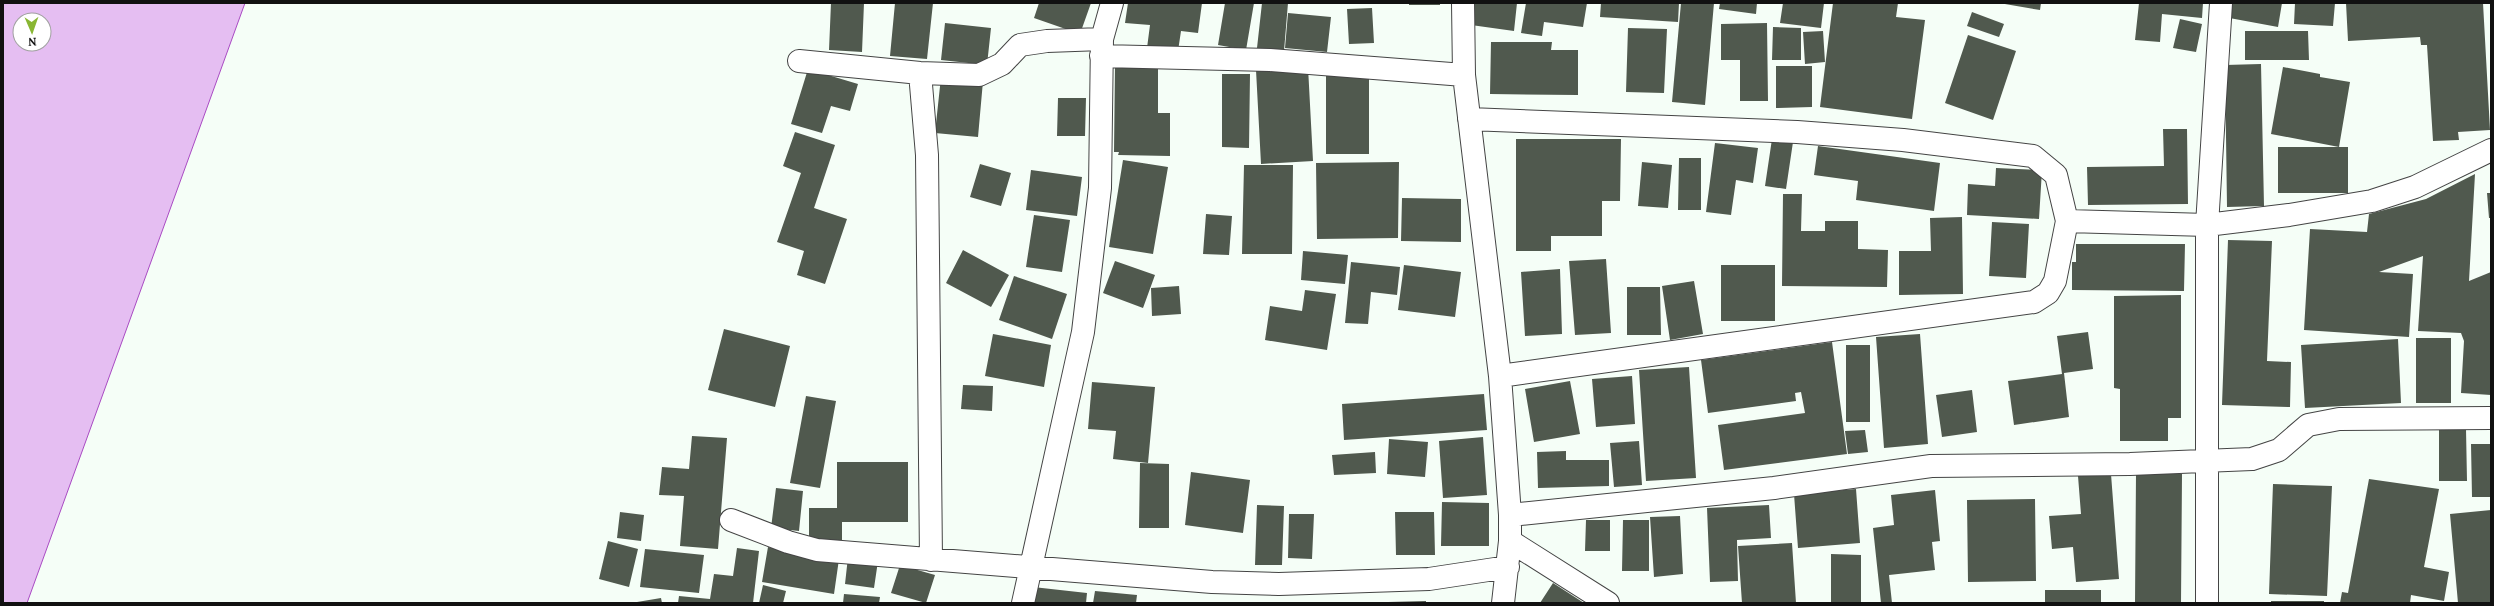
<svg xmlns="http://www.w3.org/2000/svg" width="2494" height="606" font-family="Lora,serif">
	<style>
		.water { fill: #e5bef2; stroke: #a94bc3; fill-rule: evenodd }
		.building { fill: #50594e }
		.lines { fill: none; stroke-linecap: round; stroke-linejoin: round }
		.minor-casing { stroke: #444; stroke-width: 24 }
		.minor { stroke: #fff; stroke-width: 22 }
	</style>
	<rect width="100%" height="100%" fill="#f5fef7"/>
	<path class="water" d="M 3,3 L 245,3 L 27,603 L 3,603 ZM 20,20 L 44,20 L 44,44 L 20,44 Z"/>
	<path class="building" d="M 831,3 L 864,3 L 862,52 L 829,50 Z
		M 895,3 L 933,3 L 927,59 L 890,56 Z
		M 1039,3 L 1091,3 L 1080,34 L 1034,18 Z
		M 1128,3 L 1202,3 L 1198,33 L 1181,31 L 1178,51 L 1147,48 L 1150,25 L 1125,23 Z
		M 1225,3 L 1254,3 L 1246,50 L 1218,45 Z
		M 1262,3 L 1288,3 L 1284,51 L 1257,48 Z
		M 1409,3 L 1440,3 L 1440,5 L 1409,5 Z
		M 1474,3 L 1517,3 L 1514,31 L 1471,25 Z
		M 1526,3 L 1587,3 L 1583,27 L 1544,22 L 1542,36 L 1521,33 Z
		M 1601,3 L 1679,3 L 1678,22 L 1600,17 Z
		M 1681,3 L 1714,3 L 1705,105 L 1672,102 Z
		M 1720,3 L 1757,3 L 1756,14 L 1719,9 Z
		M 1783,3 L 1824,3 L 1821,28 L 1780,23 Z
		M 1833,3 L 1898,3 L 1896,17 L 1925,20 L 1912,119 L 1820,107 Z
		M 1999,3 L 2041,3 L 2040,10 Z
		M 2139,3 L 2203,3 L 2202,18 L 2162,14 L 2160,42 L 2135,40 Z
		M 2226,3 L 2282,3 L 2278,27 L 2224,17 Z
		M 2295,3 L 2335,3 L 2333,26 L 2294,24 Z
		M 2346,3 L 2483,3 L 2490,130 L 2458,132 L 2459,140 L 2433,141 L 2427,45 L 2421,45 L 2420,37 L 2348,41 Z
		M 1372,8 L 1374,43 L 1349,44 L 1347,9 Z
		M 1972,12 L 2004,24 L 1999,37 L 1967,26 Z
		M 1288,13 L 1331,17 L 1327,52 L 1285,48 Z
		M 2180,19 L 2202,24 L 2196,52 L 2173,48 Z
		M 945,23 L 991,28 L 987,65 L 941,60 Z
		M 1767,23 L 1768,101 L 1740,101 L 1740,60 L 1721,60 L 1721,24 Z
		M 1773,27 L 1801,28 L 1801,60 L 1772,60 Z
		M 1628,28 L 1667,29 L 1664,93 L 1626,92 Z
		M 1823,31 L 1825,62 L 1805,64 L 1803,32 Z
		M 2245,31 L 2308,31 L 2309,60 L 2245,60 Z
		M 1968,35 L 2016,51 L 1993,120 L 1945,103 Z
		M 1491,42 L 1552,42 L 1551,50 L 1578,50 L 1578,95 L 1490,94 Z
		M 2261,64 L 2264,206 L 2227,207 L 2225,65 Z
		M 1115,65 L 1158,66 L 1158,113 L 1170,113 L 1170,156 L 1118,155 L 1119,152 L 1114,152 Z
		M 1776,66 L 1812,66 L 1812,107 L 1776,108 Z
		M 1308,67 L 1313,161 L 1261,164 L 1256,70 Z
		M 2283,67 L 2320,74 L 2320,77 L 2350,82 L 2339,147 L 2271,134 Z
		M 808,69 L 858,84 L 850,111 L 831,106 L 822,133 L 791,124 Z
		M 1222,74 L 1250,74 L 1249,148 L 1222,147 Z
		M 1369,74 L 1369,154 L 1326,154 L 1326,75 Z
		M 941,77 L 983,81 L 978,137 L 935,133 Z
		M 1058,98 L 1086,98 L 1085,136 L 1057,136 Z
		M 2163,129 L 2187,129 L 2188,204 L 2088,205 L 2087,167 L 2164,166 Z
		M 795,132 L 835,145 L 814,208 L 847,219 L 825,284 L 797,275 L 804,251 L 777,242 L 801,173 L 783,166 Z
		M 1516,139 L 1621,139 L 1620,201 L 1602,201 L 1602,236 L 1551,236 L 1551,251 L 1516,251 Z
		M 1772,139 L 1793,142 L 1786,189 L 1765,186 Z
		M 1715,143 L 1758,148 L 1753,183 L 1736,180 L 1731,215 L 1706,212 Z
		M 1818,146 L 1940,163 L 1934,211 L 1856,200 L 1858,181 L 1814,175 Z
		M 2278,147 L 2348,147 L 2348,193 L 2278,193 Z
		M 1679,158 L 1701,158 L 1701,210 L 1678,210 Z
		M 1123,160 L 1168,167 L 1153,254 L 1109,247 Z
		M 1399,162 L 1398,238 L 1317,239 L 1316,163 Z
		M 1642,162 L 1672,165 L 1668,208 L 1638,206 Z
		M 980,164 L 1011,173 L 1001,206 L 970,197 Z
		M 1244,165 L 1293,165 L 1292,254 L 1242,254 Z
		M 1996,168 L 2042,170 L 2039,219 L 1967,215 L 1968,184 L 1995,186 Z
		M 1031,170 L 1082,177 L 1077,216 L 1026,210 Z
		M 2475,174 L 2469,281 L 2491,272 L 2491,395 L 2461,393 L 2464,341 L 2461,333 L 2418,331 L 2423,256 L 2379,272 L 2413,274 L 2409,337 L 2304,330 L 2310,229 L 2367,232 L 2369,214 L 2426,199 Z
		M 2487,193 L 2491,193 L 2491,218 L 2489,218 Z
		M 1783,194 L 1802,194 L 1801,231 L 1825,231 L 1825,221 L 1858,221 L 1858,249 L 1888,250 L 1887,287 L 1782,286 Z
		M 1402,198 L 1461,199 L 1461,242 L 1401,241 Z
		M 1206,214 L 1232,216 L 1229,255 L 1203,254 Z
		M 1034,215 L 1070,220 L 1062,272 L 1026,267 Z
		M 1962,217 L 1963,294 L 1899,295 L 1899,251 L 1931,251 L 1930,218 Z
		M 1992,222 L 2029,224 L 2026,278 L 1989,276 Z
		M 2228,240 L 2272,241 L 2267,361 L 2291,362 L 2290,407 L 2222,405 Z
		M 2076,244 L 2185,244 L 2184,291 L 2072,290 L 2072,262 L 2076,262 Z
		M 963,250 L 1009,275 L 991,307 L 946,283 Z
		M 1303,251 L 1348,255 L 1345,284 L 1301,280 Z
		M 1606,259 L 1611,333 L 1575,335 L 1569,261 Z
		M 1115,261 L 1155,275 L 1143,308 L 1103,293 Z
		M 1351,262 L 1400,267 L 1397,295 L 1371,292 L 1368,324 L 1345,323 Z
		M 1404,265 L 1461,272 L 1455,317 L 1398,310 Z
		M 1721,265 L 1775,265 L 1775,321 L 1721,321 Z
		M 1560,269 L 1562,334 L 1525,336 L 1521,272 Z
		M 1014,276 L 1067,294 L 1052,339 L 999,320 Z
		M 1694,281 L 1703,334 L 1670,340 L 1662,286 Z
		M 1179,286 L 1181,314 L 1152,316 L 1151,288 Z
		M 1627,287 L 1660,287 L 1661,335 L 1627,335 Z
		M 1305,290 L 1336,294 L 1327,350 L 1265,340 L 1270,306 L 1302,311 Z
		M 2181,295 L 2181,418 L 2168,418 L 2168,441 L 2120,441 L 2120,389 L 2114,388 L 2114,296 Z
		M 724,329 L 790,346 L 775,407 L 708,390 Z
		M 2088,332 L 2093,369 L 2064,373 L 2069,417 L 2014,425 L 2008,381 L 2062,374 L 2057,336 Z
		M 993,334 L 1051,345 L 1044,387 L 985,376 Z
		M 1920,334 L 1928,444 L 1884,448 L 1876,337 Z
		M 2416,338 L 2451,338 L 2451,403 L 2416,403 Z
		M 2398,339 L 2401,403 L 2305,408 L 2301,345 Z
		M 1832,342 L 1847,454 L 1724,470 L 1718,425 L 1805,413 L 1801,392 L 1795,393 L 1796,401 L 1708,413 L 1701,360 Z
		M 1846,345 L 1870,345 L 1870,422 L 1846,422 Z
		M 1689,367 L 1696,478 L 1646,481 L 1639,370 Z
		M 1632,376 L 1635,424 L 1596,427 L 1592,379 Z
		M 1570,381 L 1580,434 L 1534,442 L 1525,389 Z
		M 1092,382 L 1155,387 L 1148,463 L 1113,459 L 1116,431 L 1088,429 Z
		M 963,385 L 993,386 L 992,411 L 961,409 Z
		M 1972,390 L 1977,432 L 1942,437 L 1936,395 Z
		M 1484,394 L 1487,430 L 1344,440 L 1342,404 Z
		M 806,396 L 836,401 L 820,488 L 790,483 Z
		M 2439,429 L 2466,429 L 2467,481 L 2439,481 Z
		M 1865,430 L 1868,452 L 1848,454 L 1845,431 Z
		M 692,436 L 727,438 L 718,549 L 680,546 L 684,496 L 659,495 L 662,467 L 689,469 Z
		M 1483,437 L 1487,495 L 1443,498 L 1439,441 Z
		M 1389,439 L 1428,442 L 1425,477 L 1387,474 Z
		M 1639,441 L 1642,485 L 1614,487 L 1610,443 Z
		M 2471,444 L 2491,444 L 2491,497 L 2472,497 Z
		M 1566,451 L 1566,460 L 1609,460 L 1609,486 L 1538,488 L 1537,452 Z
		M 1375,452 L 1376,473 L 1334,475 L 1332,455 Z
		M 837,462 L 908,462 L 908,522 L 842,522 L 842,540 L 809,540 L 809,508 L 837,508 Z
		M 1140,463 L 1169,464 L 1169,528 L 1139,528 Z
		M 1191,472 L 1250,480 L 1243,533 L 1185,525 Z
		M 2111,474 L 2119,579 L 2076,582 L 2073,547 L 2052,549 L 2049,516 L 2081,514 L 2078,476 Z
		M 2136,474 L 2182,474 L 2181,603 L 2135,603 Z
		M 2369,479 L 2439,489 L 2424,567 L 2449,572 L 2444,601 L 2411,595 L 2410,603 L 2340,603 L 2342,592 L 2348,593 Z
		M 2273,484 L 2332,486 L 2327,596 L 2269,594 Z
		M 776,488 L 803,491 L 799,531 L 771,528 Z
		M 1856,489 L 1860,543 L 1798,548 L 1794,494 Z
		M 1935,490 L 1940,541 L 1932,542 L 1935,570 L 1889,575 L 1892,603 L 1881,603 L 1873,528 L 1894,525 L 1891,495 Z
		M 2035,499 L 2036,581 L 1968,582 L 1967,500 Z
		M 1442,502 L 1489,503 L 1489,546 L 1441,546 Z
		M 1257,505 L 1284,506 L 1282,565 L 1255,565 Z
		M 1769,505 L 1771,538 L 1737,540 L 1738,581 L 1710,582 L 1707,508 Z
		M 2491,510 L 2491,603 L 2458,603 L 2450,514 Z
		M 620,512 L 644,515 L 641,541 L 617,538 Z
		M 1395,512 L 1434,512 L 1435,555 L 1396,555 Z
		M 1289,514 L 1314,514 L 1312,559 L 1288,558 Z
		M 1680,516 L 1683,574 L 1654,577 L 1650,517 Z
		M 1586,520 L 1610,520 L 1610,551 L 1585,551 Z
		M 1623,520 L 1649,520 L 1649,571 L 1622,571 Z
		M 608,541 L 638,549 L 629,587 L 599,579 Z
		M 1792,543 L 1796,603 L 1742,603 L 1738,546 Z
		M 768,547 L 839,559 L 834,594 L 762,582 Z
		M 737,548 L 759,551 L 753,603 L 678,603 L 679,596 L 710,599 L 714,574 L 733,576 Z
		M 645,549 L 704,555 L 699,593 L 640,587 Z
		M 1831,554 L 1861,555 L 1861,603 L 1831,603 Z
		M 848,557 L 878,561 L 874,588 L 845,584 Z
		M 900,565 L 935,575 L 926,603 L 891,593 Z
		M 1553,583 L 1584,603 L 1540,603 Z
		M 763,585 L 786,591 L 783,603 L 759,603 Z
		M 1033,587 L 1087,593 L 1086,603 L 1031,603 Z
		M 2045,590 L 2101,590 L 2101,603 L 2045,603 Z
		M 1095,591 L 1137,595 L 1136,603 L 1093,603 Z
		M 844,594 L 880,597 L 879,603 L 843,603 Z
		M 661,598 L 662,603 L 637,603 L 637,602 Z
		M 1426,601 L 1426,603 L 1388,603 L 1388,602 Z
		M 2271,601 L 2324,601 L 2324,603 L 2271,603 Z"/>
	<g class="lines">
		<g class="minor-casing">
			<path id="minor" d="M 1463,3 L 1464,75 L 1500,376 L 1510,515 L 1510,541 L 1503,603
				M 1101,56 L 1270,60 L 1464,75
				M 799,61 L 920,73 L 979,75 L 1002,64 L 1020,45 L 1047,41 L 1102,39
				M 920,73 L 927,155 L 931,560
				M 1469,119 L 1797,132 L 1903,140 L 2033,156 L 2056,175 L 2067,221 L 2055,281 L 2048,293 L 2034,302 L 1500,376
				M 2067,221 L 2207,225 L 2289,215 L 2372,201 L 2415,187 L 2491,150
				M 1510,515 L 1774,488 L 1931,466 L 2130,464 L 2252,459 L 2279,450 L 2308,425 L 2339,419 L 2491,418
				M 731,520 L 788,542 L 817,550 L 1212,582 L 1279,584 L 1429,579 L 1508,567
				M 1510,541 L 1608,603
				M 1023,603 L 1083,332 L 1100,188 L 1102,39 L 1112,3
				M 2207,603 L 2207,225 L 2221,3"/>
		</g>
		<use href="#minor" class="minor"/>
	</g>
	<rect width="2494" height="606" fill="none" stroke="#111111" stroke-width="8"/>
	<g transform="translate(32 32) rotate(178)"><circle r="19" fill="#ffffff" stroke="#a0a0a0"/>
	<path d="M0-3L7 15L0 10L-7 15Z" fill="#89b633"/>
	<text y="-6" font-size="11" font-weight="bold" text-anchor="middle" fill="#111111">N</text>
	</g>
</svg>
